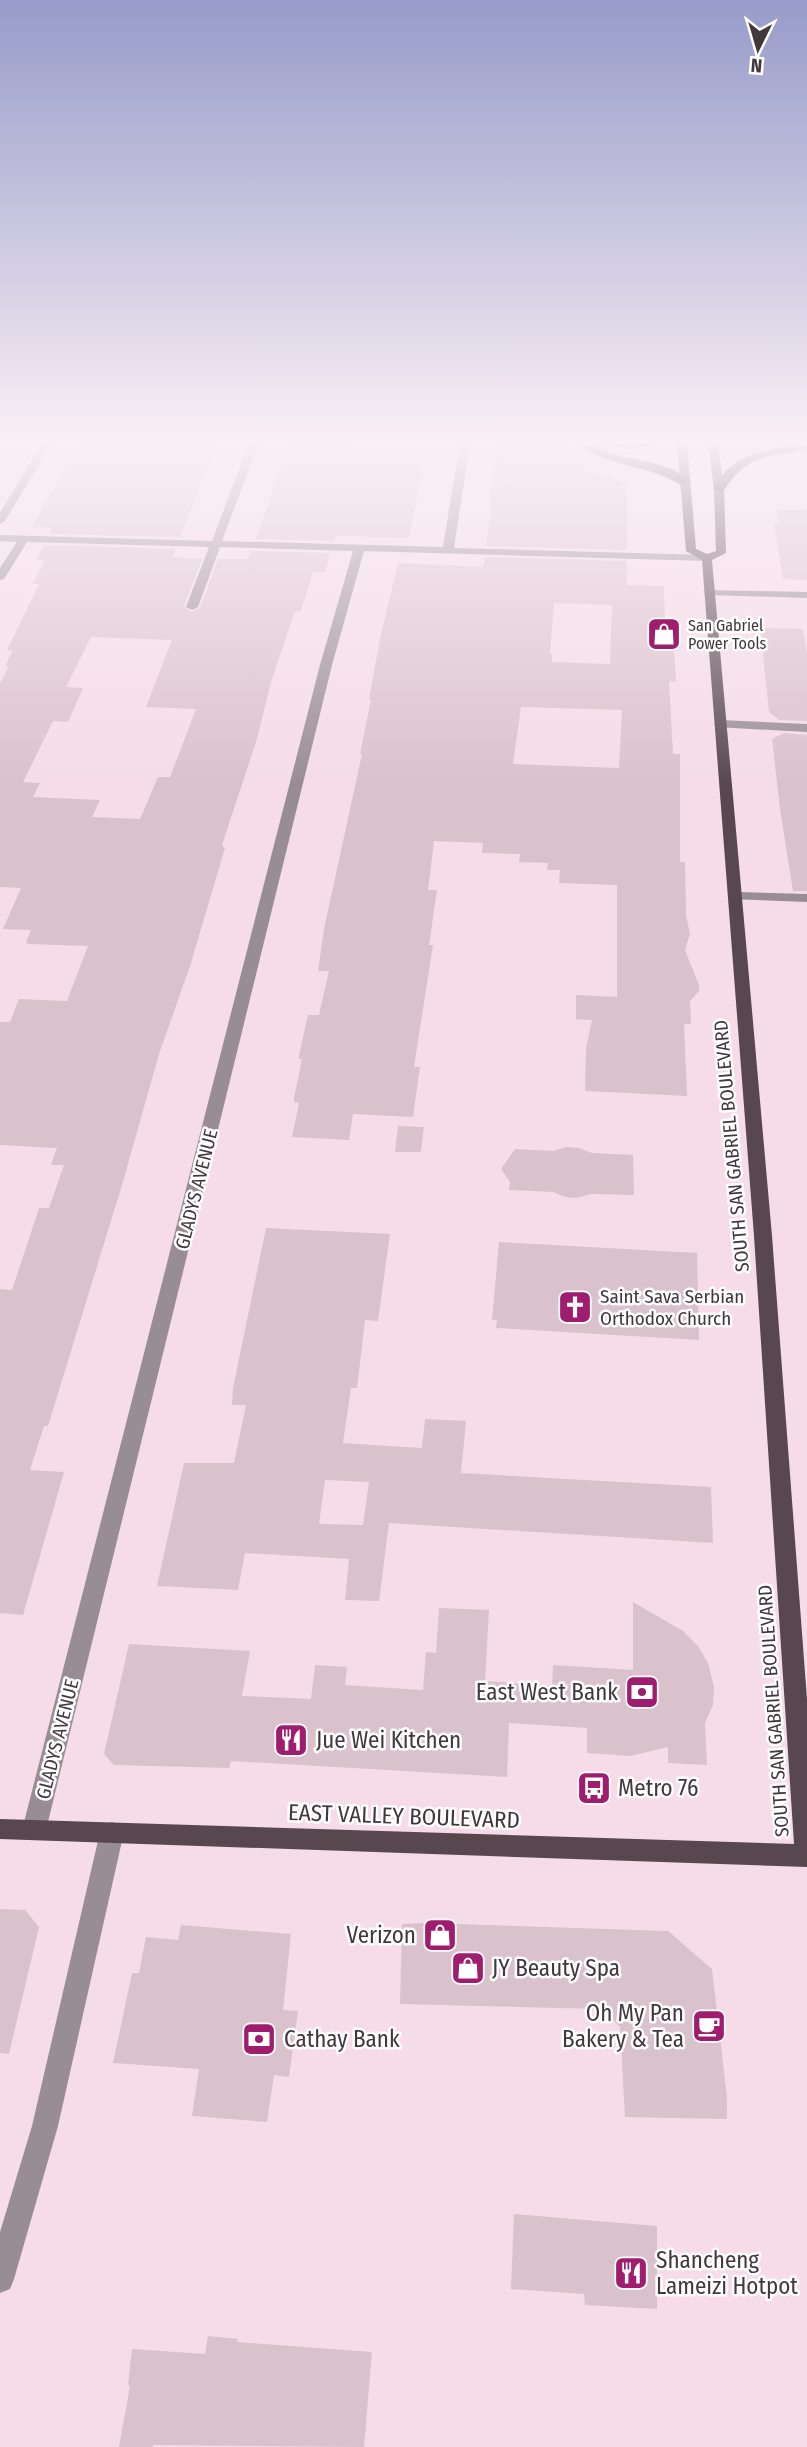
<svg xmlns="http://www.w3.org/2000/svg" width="807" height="2447" font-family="'Fira Sans Condensed',sans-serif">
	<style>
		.building { fill: #dac2cd; fill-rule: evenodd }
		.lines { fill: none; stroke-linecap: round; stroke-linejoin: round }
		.minor { fill: #978d92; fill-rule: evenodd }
		.major { fill: #58474f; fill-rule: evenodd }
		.highway { fill: #412f38; fill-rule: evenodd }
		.labels { text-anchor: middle; stroke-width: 5; stroke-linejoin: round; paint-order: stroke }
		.far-poi-label { font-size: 16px; fill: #42383c; stroke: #fff; text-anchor: start }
		.street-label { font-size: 19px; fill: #42383c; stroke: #fff }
		.poi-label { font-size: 19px; fill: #42383c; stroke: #fff; text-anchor: start }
		.near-poi-label { font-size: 23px; fill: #42383c; stroke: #fff; text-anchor: start }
		.near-street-label { font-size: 23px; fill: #42383c; stroke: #fff }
	</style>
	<rect width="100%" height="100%" fill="#f5dce8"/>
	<path class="building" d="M 82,443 L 216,446 L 180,537 L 49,534 L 52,528 L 32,527 L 77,446 Z
		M 289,443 L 343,443 L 342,446 L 427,448 L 409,538 L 336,536 L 334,541 L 256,539 Z
		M 499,443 L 566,443 L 566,451 L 586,457 L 585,470 L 627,483 L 627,550 L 486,546 L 491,514 L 490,496 Z
		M 777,510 L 807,510 L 807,580 L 783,579 L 774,524 L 779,524 Z
		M 44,545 L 175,549 L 172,557 L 202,559 L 184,606 L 191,612 L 200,608 L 218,559 L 248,559 L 251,551 L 330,553 L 325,572 L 313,572 L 301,611 L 295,611 L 271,682 L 257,739 L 222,845 L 225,848 L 190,966 L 159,1054 L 122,1185 L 48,1426 L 44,1426 L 30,1470 L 64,1472 L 23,1615 L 0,1613 L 0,1289 L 12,1290 L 39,1208 L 49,1208 L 64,1165 L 51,1165 L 57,1148 L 0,1145 L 0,1022 L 10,1022 L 19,999 L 67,1001 L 88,946 L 28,944 L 26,942 L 31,930 L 3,929 L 21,888 L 0,887 L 0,683 L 9,666 L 5,666 L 12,652 L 12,650 L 7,650 L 39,584 L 32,584 L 45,561 L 37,559 ZM 91,637 L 172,640 L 146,707 L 196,709 L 170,777 L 158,777 L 140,819 L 92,817 L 100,800 L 33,797 L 40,783 L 23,782 L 53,721 L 68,722 L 83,688 L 66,687 Z
		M 485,557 L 627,561 L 627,585 L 664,586 L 665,628 L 673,628 L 676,682 L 669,681 L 673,754 L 680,754 L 680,862 L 685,862 L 686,915 L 690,934 L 685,950 L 699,985 L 699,991 L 690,1001 L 691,1024 L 684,1024 L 687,1096 L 585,1091 L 586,1048 L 592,1020 L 576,1019 L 576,995 L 617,997 L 617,885 L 559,883 L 560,870 L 547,870 L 548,863 L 519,862 L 520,854 L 482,853 L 483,843 L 434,841 L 428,890 L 437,890 L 429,945 L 433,945 L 414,1067 L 420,1067 L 413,1117 L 353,1114 L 349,1140 L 292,1137 L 299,1103 L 294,1102 L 294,1098 L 302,1059 L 299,1059 L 299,1055 L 308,1015 L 319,1015 L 329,971 L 318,971 L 324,929 L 362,754 L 360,754 L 371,699 L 369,699 L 380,639 L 398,563 L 483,567 ZM 554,603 L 612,605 L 610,664 L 552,662 L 552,654 L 550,654 ZM 521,707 L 622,710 L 619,768 L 513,764 Z
		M 760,628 L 803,629 L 807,654 L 807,721 L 779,720 L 769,712 Z
		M 784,733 L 807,735 L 807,891 L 793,891 L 780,809 L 772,739 Z
		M 398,1126 L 424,1127 L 421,1152 L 395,1152 Z
		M 566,1147 L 579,1148 L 592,1153 L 633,1155 L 634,1195 L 591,1194 L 577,1198 L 565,1197 L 553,1192 L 509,1190 L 510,1182 L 501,1169 L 515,1149 L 553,1151 Z
		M 266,1228 L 390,1234 L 378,1321 L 365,1320 L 357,1388 L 351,1388 L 343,1443 L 422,1448 L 425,1419 L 466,1421 L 461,1473 L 711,1487 L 713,1543 L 389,1523 L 379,1601 L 345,1600 L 349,1559 L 245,1553 L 238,1590 L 157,1586 L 184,1463 L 234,1463 L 246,1405 L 232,1405 L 233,1388 ZM 325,1480 L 369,1482 L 363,1525 L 319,1524 Z
		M 499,1242 L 697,1253 L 699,1340 L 496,1328 L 497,1320 L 492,1320 Z
		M 633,1602 L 683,1631 L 698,1646 L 708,1663 L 714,1687 L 713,1705 L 705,1723 L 707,1765 L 668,1763 L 668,1747 L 630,1756 L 587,1753 L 587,1728 L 509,1723 L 507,1777 L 231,1761 L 229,1768 L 114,1765 L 104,1754 L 129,1644 L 250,1651 L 242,1696 L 311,1699 L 315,1665 L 347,1667 L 345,1685 L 423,1690 L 426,1652 L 436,1653 L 439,1608 L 489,1610 L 485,1681 L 552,1686 L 553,1665 L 633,1670 Z
		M 0,1909 L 25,1910 L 39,1927 L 9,2054 L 0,2053 Z
		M 428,1923 L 668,1931 L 712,1969 L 727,2097 L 727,2119 L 625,2117 L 620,2027 L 602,2009 L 400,2004 L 402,1924 Z
		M 181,1925 L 291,1934 L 283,2010 L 298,2011 L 289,2077 L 274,2075 L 267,2122 L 192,2116 L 199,2069 L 113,2063 L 132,1973 L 139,1973 L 146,1937 L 178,1940 Z
		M 514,2214 L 657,2226 L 657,2309 L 585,2305 L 584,2294 L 511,2289 Z
		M 208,2336 L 238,2339 L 237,2342 L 372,2352 L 364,2447 L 153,2445 L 153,2447 L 119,2447 L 130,2386 L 128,2385 L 132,2349 L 205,2354 Z"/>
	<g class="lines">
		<path class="minor" d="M 42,443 L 52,443 L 5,521 L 0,524 L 0,513 Z
			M 249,443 L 259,443 L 222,541 L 443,547 L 460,443 L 470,443 L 454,548 L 707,555 L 712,558 L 707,561 L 364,551 L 332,665 L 46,1830 L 42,1837 L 34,1840 L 26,1837 L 22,1830 L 320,665 L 353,551 L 220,547 L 198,607 L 192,610 L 186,607 L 209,547 L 27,542 L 4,579 L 0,580 L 0,568 L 17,542 L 0,541 L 0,535 L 212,541 Z
			M 705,590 L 807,592 L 807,598 L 709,595 L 703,592 Z
			M 720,720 L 807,724 L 807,732 L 716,727 L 714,724 Z
			M 735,892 L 807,894 L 807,902 L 730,899 L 728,896 Z
			M 112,1822 L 120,1825 L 124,1832 L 58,2126 L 14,2279 L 10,2289 L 0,2293 L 0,2232 L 32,2126 L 100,1832 L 104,1825 Z"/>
		<path class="major" d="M 677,443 L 687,443 L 696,549 L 707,554 L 716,551 L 714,489 L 708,443 L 718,443 L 724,489 L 726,553 L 712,560 L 772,1236 L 807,1699 L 807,1867 L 0,1839 L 0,1819 L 794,1844 L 754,1236 L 702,560 L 686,551 Z"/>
		<path class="highway" d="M 576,443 C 590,443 596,447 608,452 C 635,462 669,461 691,482 L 681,485 C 649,465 601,465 576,443 Z
			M 601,443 L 655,443 L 630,449 Z
			M 807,444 L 807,450 C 767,457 747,454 723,492 L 713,489 C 735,450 766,450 807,444 Z"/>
	</g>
	<linearGradient id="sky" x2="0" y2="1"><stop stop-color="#969bc9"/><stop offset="0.56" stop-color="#faeff5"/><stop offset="1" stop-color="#faeff5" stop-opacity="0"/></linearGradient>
	<rect width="807" height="785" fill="url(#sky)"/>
	<defs>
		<g id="shop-square" transform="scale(1.75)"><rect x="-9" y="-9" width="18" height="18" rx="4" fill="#9f1d6e" stroke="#fff"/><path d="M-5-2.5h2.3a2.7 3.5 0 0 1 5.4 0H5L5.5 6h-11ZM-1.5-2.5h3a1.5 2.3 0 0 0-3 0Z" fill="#fff"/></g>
		<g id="church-square" transform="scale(1.75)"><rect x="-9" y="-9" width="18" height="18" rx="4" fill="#9f1d6e" stroke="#fff"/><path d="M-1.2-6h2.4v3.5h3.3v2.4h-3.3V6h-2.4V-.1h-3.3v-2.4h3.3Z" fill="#fff"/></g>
		<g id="bank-square" transform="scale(1.75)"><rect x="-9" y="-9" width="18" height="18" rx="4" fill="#9f1d6e" stroke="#fff"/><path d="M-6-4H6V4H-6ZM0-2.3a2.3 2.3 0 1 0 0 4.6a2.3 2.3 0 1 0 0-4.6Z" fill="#fff"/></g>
		<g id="restaurant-square" transform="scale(1.75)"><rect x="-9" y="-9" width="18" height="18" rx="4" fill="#9f1d6e" stroke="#fff"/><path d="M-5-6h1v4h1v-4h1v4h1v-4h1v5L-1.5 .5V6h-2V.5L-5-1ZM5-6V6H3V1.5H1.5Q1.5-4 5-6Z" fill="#fff"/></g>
		<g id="bus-square" transform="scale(1.75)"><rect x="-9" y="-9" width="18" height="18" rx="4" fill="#9f1d6e" stroke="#fff"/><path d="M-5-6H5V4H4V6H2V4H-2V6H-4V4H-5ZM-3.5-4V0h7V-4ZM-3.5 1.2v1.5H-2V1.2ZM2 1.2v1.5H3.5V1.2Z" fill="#fff"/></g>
		<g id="cafe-square" transform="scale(1.75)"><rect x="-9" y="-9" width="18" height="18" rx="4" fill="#9f1d6e" stroke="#fff"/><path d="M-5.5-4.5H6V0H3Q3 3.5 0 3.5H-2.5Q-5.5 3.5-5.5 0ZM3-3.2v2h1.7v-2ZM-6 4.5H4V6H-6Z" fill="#fff"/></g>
	</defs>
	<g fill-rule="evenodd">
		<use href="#shop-square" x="664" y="634"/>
		<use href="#church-square" x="575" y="1307"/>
		<use href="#bank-square" x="642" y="1692"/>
		<use href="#restaurant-square" x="291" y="1740"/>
		<use href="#bus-square" x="594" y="1788"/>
		<use href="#shop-square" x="440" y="1935"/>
		<use href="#shop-square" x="468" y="1968"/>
		<use href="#cafe-square" x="709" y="2026"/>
		<use href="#bank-square" x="259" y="2039"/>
		<use href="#restaurant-square" x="631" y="2273"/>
	</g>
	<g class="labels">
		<g class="far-poi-label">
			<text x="688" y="631">San Gabriel<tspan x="688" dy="18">Power Tools</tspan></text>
		</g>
		<g class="street-label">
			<text transform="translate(731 1146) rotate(-95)" y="7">SOUTH SAN GABRIEL BOULEVARD</text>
			<text transform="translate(196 1189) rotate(-76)" y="7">GLADYS AVENUE</text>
			<text transform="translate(773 1711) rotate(-94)" y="7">SOUTH SAN GABRIEL BOULEVARD</text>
			<text transform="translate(57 1739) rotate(-76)" y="7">GLADYS AVENUE</text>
		</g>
		<g class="poi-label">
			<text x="600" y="1303">Saint Sava Serbian<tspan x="600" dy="22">Orthodox Church</tspan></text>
		</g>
		<g class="near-poi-label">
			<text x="618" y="1700" text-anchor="end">East West Bank</text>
			<text x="316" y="1748">Jue Wei Kitchen</text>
			<text x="618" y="1796">Metro 76</text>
			<text x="416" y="1943" text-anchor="end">Verizon</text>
			<text x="492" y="1976">JY Beauty Spa</text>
			<text x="684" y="2021" text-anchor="end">Oh My Pan<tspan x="684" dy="26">Bakery &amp; Tea</tspan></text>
			<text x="284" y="2047">Cathay Bank</text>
			<text x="656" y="2268">Shancheng<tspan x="656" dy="26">Lameizi Hotpot</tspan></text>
		</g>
		<g class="near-street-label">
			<text transform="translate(404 1816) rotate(2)" y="8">EAST VALLEY BOULEVARD</text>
		</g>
	</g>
	<g transform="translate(758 49) rotate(185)" stroke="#ffffff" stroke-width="5" paint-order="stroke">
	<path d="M0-5L12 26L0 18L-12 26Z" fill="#42383c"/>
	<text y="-10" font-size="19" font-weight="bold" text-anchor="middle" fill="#42383c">N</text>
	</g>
</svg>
